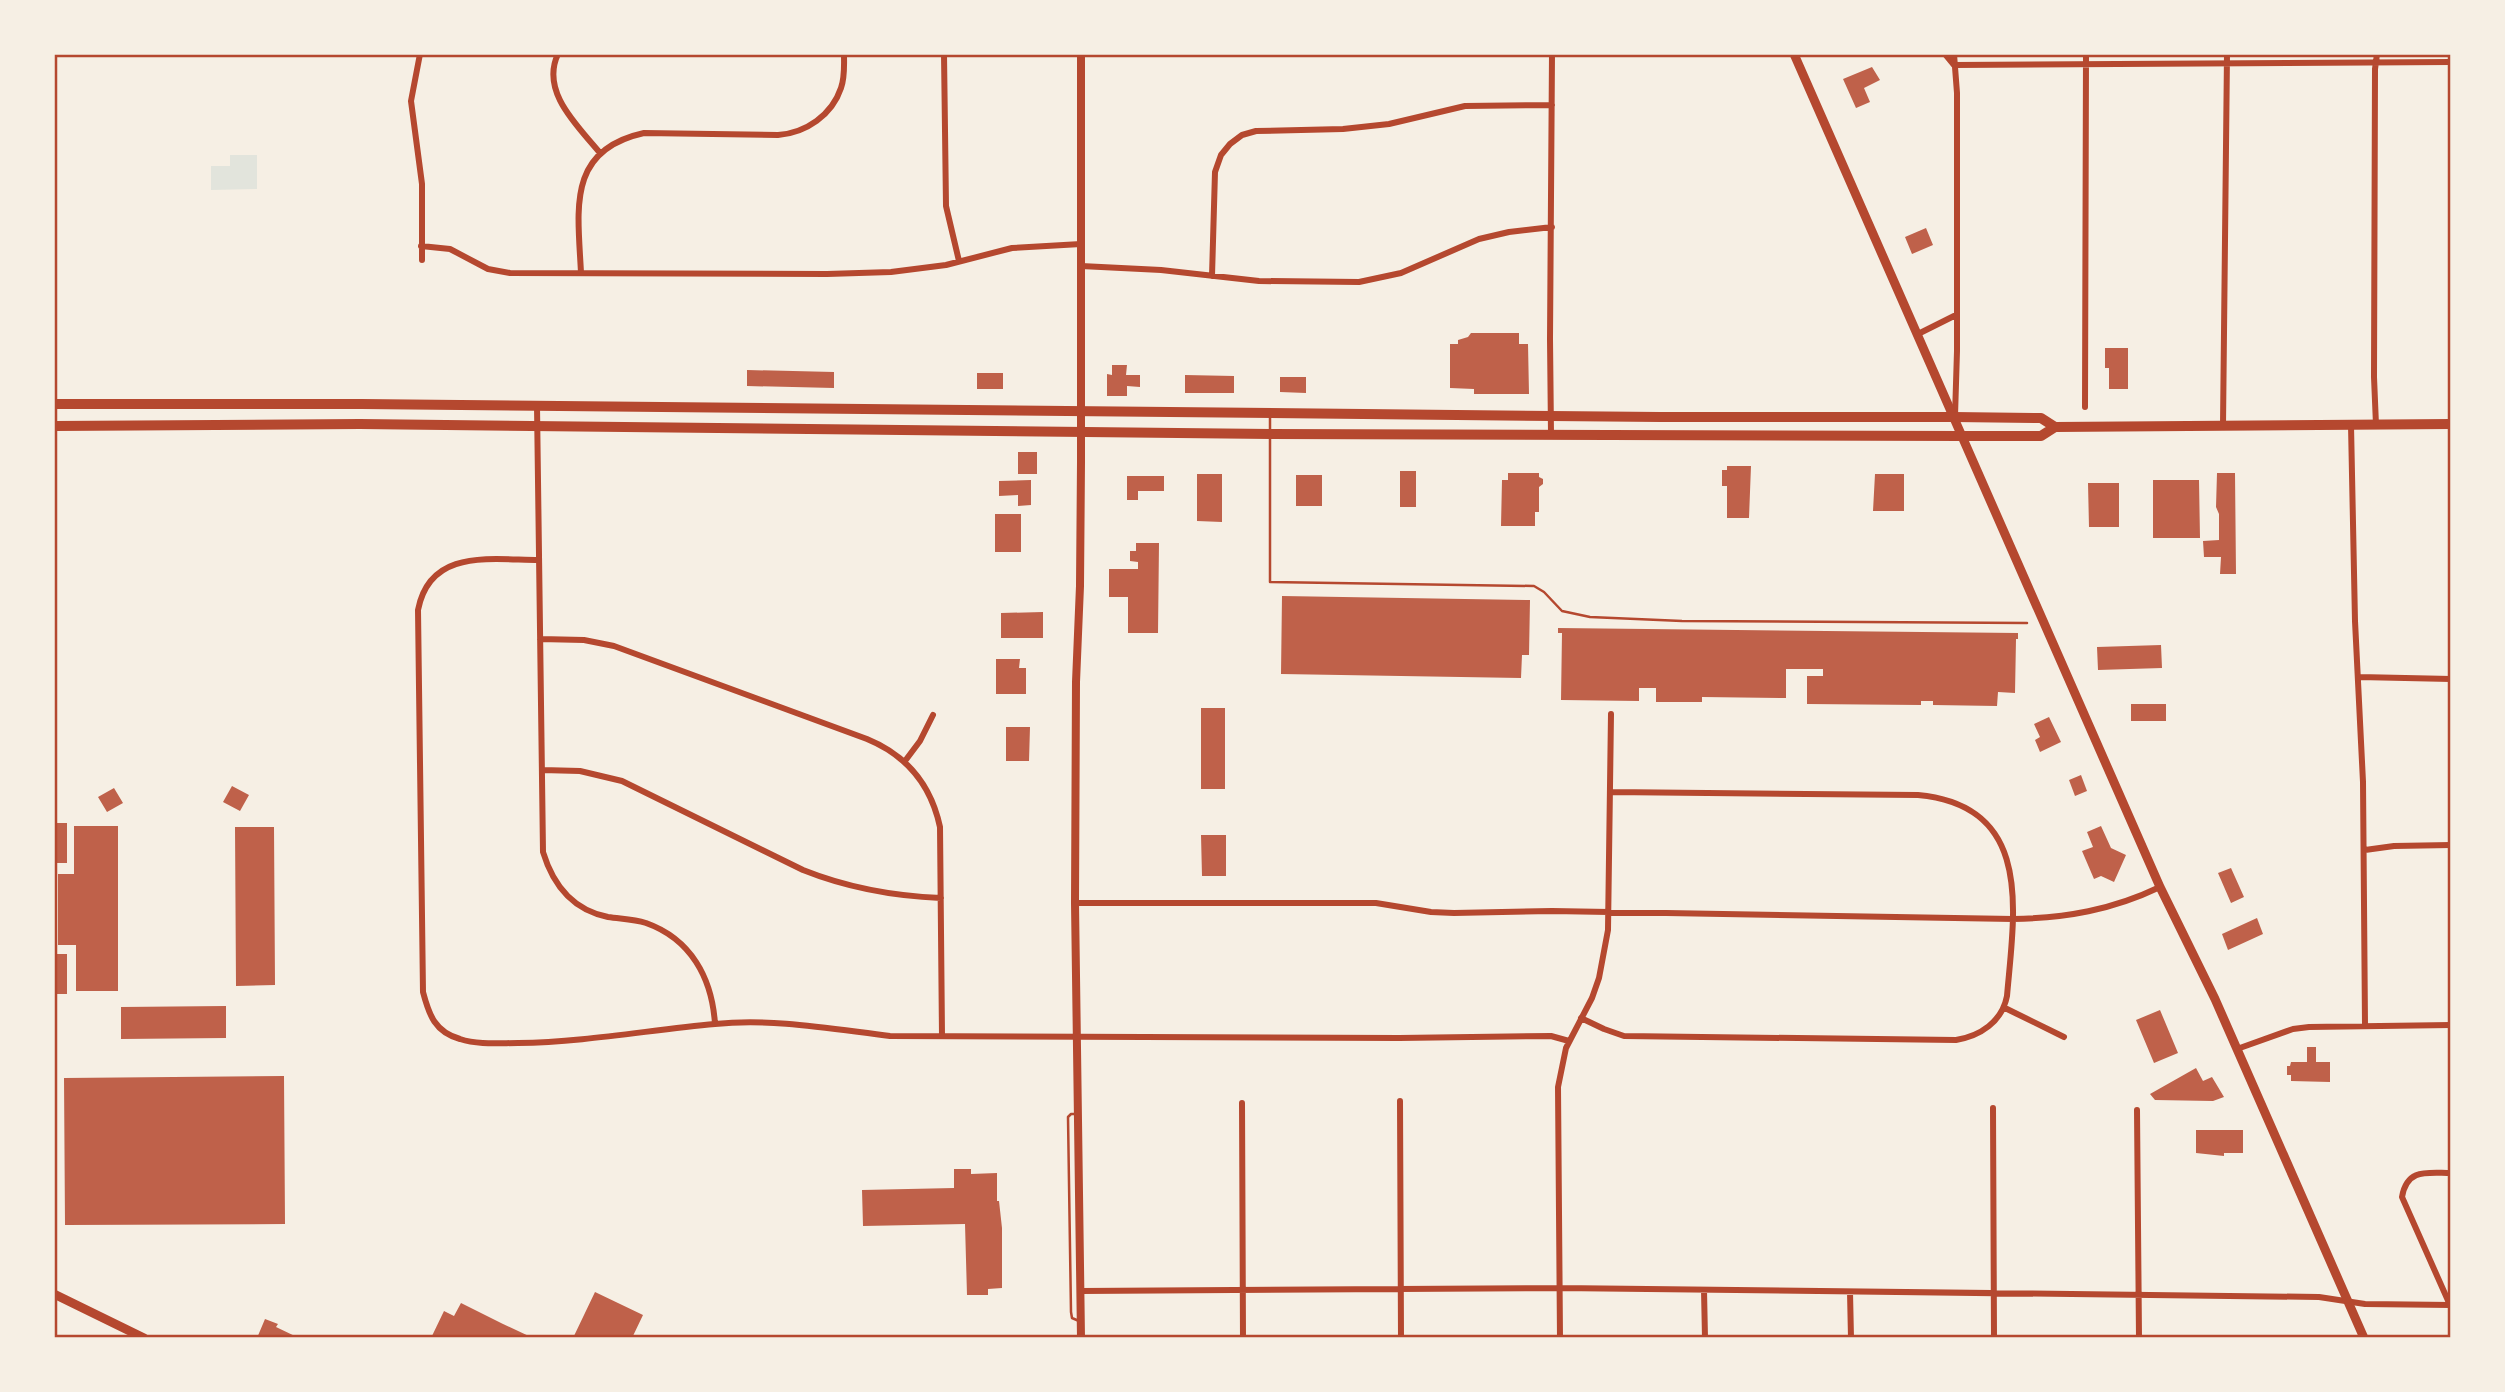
<svg xmlns="http://www.w3.org/2000/svg" width="2505" height="1392" font-family="'Work Sans',sans-serif">
	<style>
		.green { fill: #e2e4dc }
		.building { fill: #bf614a }
		.lines { fill: none; stroke-linecap: round; stroke-linejoin: round }
		.service { stroke: #b5482f; stroke-width: 2.5 }
		.minor { stroke: #b5482f; stroke-width: 6 }
		.tertiary { stroke: #b5482f; stroke-width: 8 }
		.secondary { stroke: #b5482f; stroke-width: 9 }
		.primary { stroke: #b5482f; stroke-width: 10 }
		.neatline { fill: none; stroke: #b5482f; stroke-width: 2.5 }
	</style>
	<rect width="100%" height="100%" fill="#f6efe4"/>
	<path class="green" d="M 230,155 L 257,155 L 257,189 L 211,190 L 211,166 L 230,166 Z"/>
	<path class="building" d="M 1872,67 L 1880,80 L 1864,88 L 1870,102 L 1856,108 L 1843,79 Z
		M 1926,228 L 1933,245 L 1912,254 L 1905,237 Z
		M 1471,333 L 1519,333 L 1519,344 L 1528,344 L 1529,394 L 1474,394 L 1474,389 L 1450,388 L 1450,344 L 1458,344 L 1458,340 L 1468,337 Z
		M 2105,348 L 2128,348 L 2128,389 L 2109,389 L 2109,368 L 2105,368 Z
		M 1112,365 L 1127,365 L 1126,375 L 1140,375 L 1140,387 L 1127,386 L 1127,396 L 1107,396 L 1107,374 L 1112,375 Z
		M 747,370 L 834,372 L 834,388 L 747,386 Z
		M 977,373 L 1003,373 L 1003,389 L 977,389 Z
		M 1185,375 L 1234,376 L 1234,393 L 1185,393 Z
		M 1280,377 L 1306,377 L 1306,393 L 1280,392 Z
		M 1018,452 L 1037,452 L 1037,474 L 1018,474 Z
		M 1727,466 L 1751,466 L 1749,518 L 1727,518 L 1727,486 L 1722,486 L 1722,470 L 1727,470 Z
		M 1400,471 L 1416,471 L 1416,507 L 1400,507 Z
		M 1508,473 L 1539,473 L 1539,477 L 1543,479 L 1543,484 L 1539,487 L 1539,512 L 1535,512 L 1535,526 L 1501,526 L 1502,480 L 1508,480 Z
		M 2217,473 L 2235,473 L 2236,574 L 2220,574 L 2221,557 L 2204,557 L 2203,541 L 2219,540 L 2219,514 L 2216,507 Z
		M 1197,474 L 1222,474 L 1222,522 L 1197,521 Z
		M 1875,474 L 1904,474 L 1904,511 L 1873,511 Z
		M 1296,475 L 1322,475 L 1322,506 L 1296,506 Z
		M 1127,476 L 1164,476 L 1164,491 L 1138,491 L 1138,500 L 1127,500 Z
		M 1031,480 L 1031,505 L 1018,506 L 1018,495 L 999,496 L 999,481 Z
		M 2153,480 L 2199,480 L 2200,538 L 2153,538 Z
		M 2088,483 L 2119,483 L 2119,527 L 2089,527 Z
		M 995,514 L 1021,514 L 1021,552 L 995,552 Z
		M 1136,543 L 1159,543 L 1158,633 L 1128,633 L 1128,597 L 1109,597 L 1109,569 L 1138,569 L 1138,562 L 1130,561 L 1130,551 L 1136,551 Z
		M 1282,596 L 1530,600 L 1529,655 L 1522,655 L 1521,678 L 1281,674 Z
		M 1043,612 L 1043,638 L 1001,638 L 1001,613 Z
		M 1558,628 L 2018,633 L 2018,639 L 2016,639 L 2015,693 L 1998,692 L 1997,706 L 1933,705 L 1933,701 L 1921,701 L 1921,705 L 1807,704 L 1807,676 L 1823,676 L 1823,669 L 1786,669 L 1786,698 L 1702,697 L 1702,702 L 1656,702 L 1656,688 L 1639,688 L 1639,701 L 1561,700 L 1562,633 L 1558,633 Z
		M 2161,645 L 2162,668 L 2098,670 L 2097,647 Z
		M 996,659 L 1020,659 L 1019,668 L 1026,668 L 1026,694 L 996,694 Z
		M 2131,704 L 2166,704 L 2166,721 L 2131,721 Z
		M 1201,708 L 1225,708 L 1225,789 L 1201,789 Z
		M 2049,717 L 2061,742 L 2040,752 L 2035,740 L 2040,737 L 2034,724 Z
		M 1006,727 L 1030,727 L 1029,761 L 1006,761 Z
		M 2081,775 L 2087,791 L 2075,796 L 2069,780 Z
		M 232,786 L 249,795 L 240,811 L 223,802 Z
		M 114,788 L 123,803 L 107,812 L 98,797 Z
		M 54,823 L 67,823 L 67,863 L 54,863 Z
		M 74,826 L 118,826 L 118,991 L 76,991 L 76,945 L 58,945 L 58,874 L 74,874 Z
		M 2101,826 L 2111,848 L 2126,855 L 2114,882 L 2101,876 L 2094,879 L 2082,851 L 2093,847 L 2087,832 Z
		M 235,827 L 274,827 L 275,985 L 236,986 Z
		M 1201,835 L 1226,835 L 1226,876 L 1202,876 Z
		M 2231,868 L 2244,897 L 2231,903 L 2218,873 Z
		M 2257,918 L 2263,934 L 2228,950 L 2222,934 Z
		M 54,954 L 67,954 L 67,994 L 54,994 Z
		M 226,1006 L 226,1038 L 121,1039 L 121,1007 Z
		M 2160,1010 L 2178,1053 L 2154,1063 L 2136,1020 Z
		M 2307,1047 L 2316,1047 L 2316,1062 L 2330,1062 L 2330,1082 L 2291,1081 L 2291,1075 L 2287,1075 L 2287,1066 L 2290,1066 L 2291,1062 L 2307,1062 Z
		M 2196,1068 L 2203,1081 L 2212,1077 L 2224,1097 L 2213,1101 L 2155,1100 L 2150,1094 Z
		M 284,1076 L 285,1224 L 65,1225 L 64,1078 Z
		M 2196,1130 L 2243,1130 L 2243,1153 L 2224,1153 L 2224,1156 L 2196,1153 Z
		M 954,1169 L 971,1169 L 971,1174 L 997,1173 L 997,1201 L 999,1201 L 1002,1228 L 1002,1288 L 988,1289 L 988,1295 L 967,1295 L 965,1224 L 863,1226 L 862,1190 L 954,1188 Z
		M 595,1292 L 643,1315 L 632,1338 L 573,1338 Z
		M 461,1303 L 503,1324 L 533,1338 L 431,1338 L 444,1311 L 454,1316 Z
		M 265,1319 L 278,1324 L 276,1327 L 299,1338 L 257,1338 Z"/>
	<g class="lines">
		<path class="service" d="M 1270,415 L 1270,582 L 1534,586 L 1544,592 L 1562,611 L 1590,617 L 1682,621 L 2027,623
			M 1076,1114 L 1071,1114 L 1068,1117 L 1071,1312 L 1072,1318 L 1079,1321"/>
		<path class="minor" d="M 420,54 L 411,101 L 422,184 L 422,260
			M 558,54 C 540,92 578,126 600,153
			M 944,54 L 946,206 L 959,261
			M 1945,54 L 1954,65 L 2451,62
			M 1954,54 L 1957,93 L 1957,351 L 1955,416
			M 421,246 L 450,249 L 488,269 L 510,273 L 827,274 L 891,272 L 946,265 L 1012,248 L 1081,244
			M 1081,266 L 1161,270 L 1259,281 L 1359,282 L 1401,273 L 1479,239 L 1509,232 L 1552,227
			M 581,273 C 578,210 566,150 644,133 L 778,135 C 806,133 832,115 841,88 C 845,77 844,65 844,54
			M 1212,276 L 1215,172 L 1221,155 L 1230,144 L 1242,135 L 1256,131 L 1343,129 L 1389,124 L 1465,106 L 1552,105
			M 1918,334 L 1956,315
			M 537,406 L 543,852 C 553,885 573,910 608,917 C 621,919 633,919 646,923 C 691,939 712,978 715,1024
			M 2085,407 L 2086,54
			M 2351,425 L 2355,621 L 2363,782 L 2365,1025
			M 2376,425 L 2374,377 L 2375,69 L 2377,54
			M 2223,426 L 2227,54
			M 1551,434 L 1550,339 L 1552,54
			M 539,560 C 491,560 430,548 418,610 L 423,992 C 429,1015 435,1032 460,1039 C 478,1045 499,1043 518,1043 C 585,1042 649,1030 715,1024 C 773,1018 832,1029 890,1036 L 1399,1038 L 1551,1036 L 1569,1041
			M 540,639 L 584,640 L 614,646 L 867,739 C 906,755 931,785 940,827 L 942,1036
			M 2359,677 L 2451,679
			M 905,761 L 920,741 L 933,715
			M 542,770 L 580,771 L 622,781 L 803,870 C 848,888 892,896 941,898
			M 2365,850 L 2394,846 L 2451,845
			M 1075,903 L 1376,903 L 1431,912 L 1454,913 L 1552,911 L 2013,919 C 2066,918 2112,910 2160,887
			M 2005,1008 L 2064,1037
			M 1581,1018 L 1604,1029 L 1624,1036 L 1956,1040 C 1980,1036 2002,1022 2007,996 C 2014,913 2035,806 1918,795 L 1610,792
			M 2237,1049 L 2293,1029 L 2309,1027 L 2451,1025
			M 1400,1101 L 1401,1338
			M 1242,1103 L 1243,1338
			M 1993,1108 L 1994,1338
			M 2137,1110 L 2139,1338
			M 1704,1290 L 1705,1338
			M 1081,1291 L 1559,1288 L 2319,1297 L 2365,1304 L 2451,1305
			M 1850,1292 L 1851,1338
			M 2450,1305 L 2402,1197 C 2407,1168 2427,1173 2451,1173
			M 1560,1338 L 1558,1087 L 1566,1048 L 1592,998 L 1599,978 L 1608,930 L 1611,714"/>
		<path class="tertiary" d="M 1081,54 L 1081,462 L 1080,586 L 1076,682 L 1075,903 L 1081,1338"/>
		<path class="secondary" d="M 1794,54 L 2160,887 L 2215,999 L 2364,1338
			M 54,1294 L 144,1338"/>
		<path class="primary" d="M 54,404 L 362,404 L 1660,417 L 1954,417 L 2041,418 L 2055,427 L 2451,424
			M 54,426 L 360,424 L 1270,434 L 1962,436 L 2041,436 L 2055,427"/>
	</g>
	<rect width="2505" height="1392" fill="none" stroke="#f6efe4" stroke-width="112"/>
	<rect x="56" y="56" width="2393" height="1280" class="neatline"/>
</svg>
